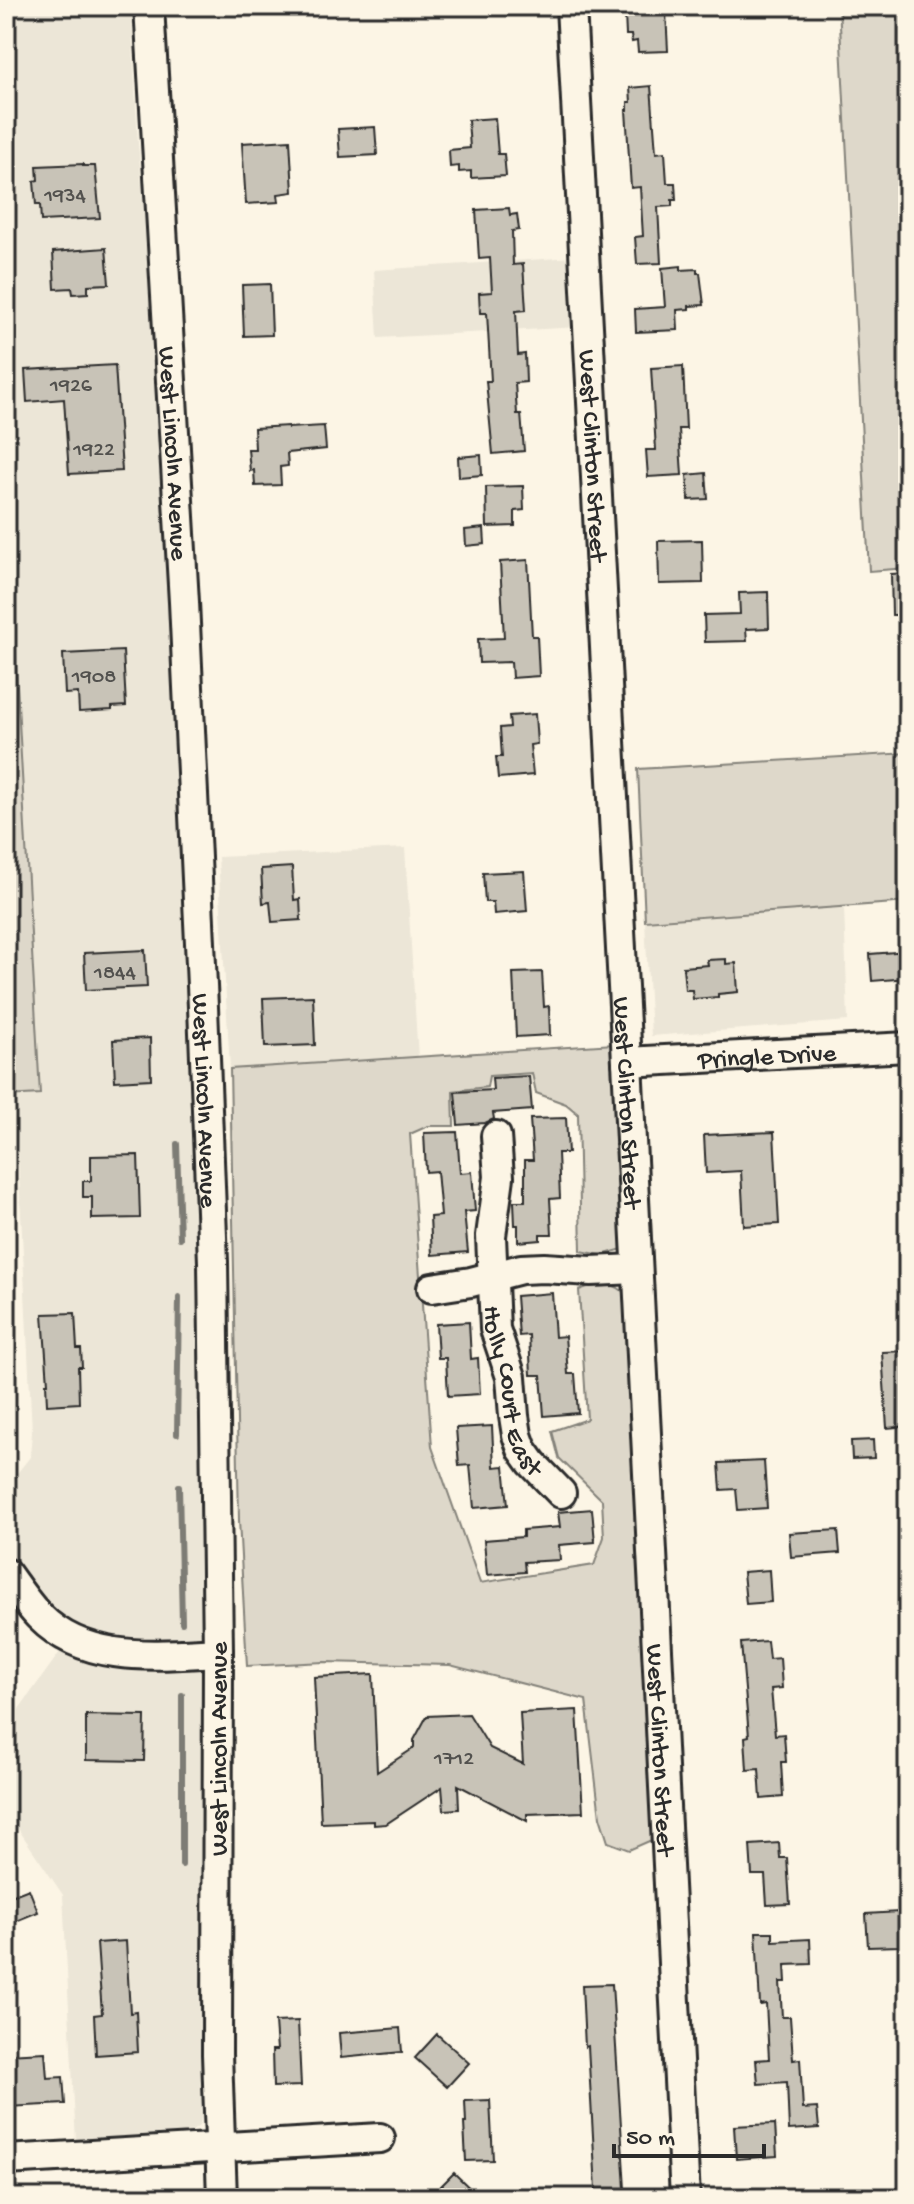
<svg xmlns="http://www.w3.org/2000/svg" width="914" height="2204" font-family="'Gochi Hand',sans-serif">
	<style>
		.built { fill: #ece6d7 }
		.green { fill: #ded8ca; stroke: #84827a; stroke-width: 2 }
		.lines { fill: none; stroke-linecap: round; stroke-linejoin: round }
		.stream { stroke: #7d7b74; stroke-width: 6 }
		.building { fill: #c8c3b7; stroke: #2b2b2b; stroke-width: 2 }
		.minor-casing { stroke: #2b2b2b; stroke-width: 34 }
		.minor { stroke: #fcf5e5; stroke-width: 28 }
		.labels { text-anchor: middle; stroke-width: 6; stroke-linejoin: round; paint-order: stroke }
		.number-label { font-size: 22px; fill: #52514e }
		.street-label { font-size: 26px; fill: #2b2b2b; stroke: #fcf5e5 }
	</style>
	<rect width="100%" height="100%" fill="#fcf5e5"/>
	<filter id="ink" filterUnits="userSpaceOnUse"><feTurbulence type="fractalNoise" baseFrequency=".0125" numOctaves="2"/><feDisplacementMap in="SourceGraphic" scale="16" xChannelSelector="R" yChannelSelector="G"/><feConvolveMatrix kernelMatrix="1 2 1 2 8 2 1 2 1" color-interpolation-filters="sRGB"/></filter>
	<g filter="url(#ink)">
		<path class="built" d="M 6,6 L 131,6 L 138,142 L 163,430 L 200,1199 L 202,1332 L 201,1914 L 205,2108 L 199,2126 L 191,2132 L 179,2135 L 76,2142 L 63,1895 L 6,1811 L 6,1727 L 70,1638 L 6,1573 L 6,1483 L 14,1477 L 30,1457 L 32,1432 L 15,1095 L 40,1093 L 6,490 Z
			M 574,257 L 579,327 L 378,338 L 374,270 Z
			M 405,848 L 418,1058 L 230,1069 L 218,857 Z
			M 844,907 L 848,1021 L 651,1036 L 645,921 Z"/>
		<path class="green" d="M 839,6 L 908,6 L 908,568 L 869,571 Z
			M 6,490 L 40,1094 L 6,1096 Z
			M 908,753 L 908,902 L 645,921 L 638,769 Z
			M 614,1044 L 626,1248 L 602,1255 L 581,1251 L 578,1114 L 566,1104 L 536,1093 L 532,1073 L 489,1076 L 487,1087 L 453,1091 L 454,1126 L 428,1126 L 410,1134 L 432,1447 L 480,1583 L 594,1565 L 604,1537 L 602,1500 L 559,1458 L 552,1431 L 587,1419 L 579,1290 C 597,1283 616,1280 628,1297 L 656,1838 L 629,1850 L 608,1842 L 600,1817 L 586,1700 L 450,1665 L 324,1662 L 247,1666 L 239,1520 L 230,1069 Z"/>
		<g class="lines">
			<path class="stream" d="M 177,1144 L 180,1238
				M 177,1434 L 179,1297
				M 179,1486 L 182,1623
				M 182,1695 L 182,1865"/>
		</g>
		<path class="building" d="M 666,12 L 668,51 L 638,52 L 637,41 L 632,42 L 631,35 L 626,35 L 625,14 Z
			M 651,86 L 656,153 L 665,152 L 667,183 L 675,183 L 676,200 L 672,200 L 672,206 L 658,207 L 661,263 L 637,264 L 635,237 L 643,236 L 640,187 L 631,188 L 626,110 L 628,110 L 628,102 L 631,102 L 630,88 Z
			M 495,118 L 498,154 L 504,154 L 506,176 L 471,178 L 471,171 L 459,172 L 459,166 L 450,167 L 449,150 L 470,148 L 468,120 Z
			M 375,127 L 377,155 L 340,157 L 338,129 Z
			M 290,140 L 293,192 L 278,194 L 279,202 L 246,204 L 242,143 Z
			M 83,164 L 83,166 L 95,166 L 100,218 L 41,221 L 40,205 L 36,205 L 34,181 L 38,180 L 37,166 Z
			M 509,208 L 510,215 L 517,214 L 519,230 L 512,231 L 513,265 L 523,264 L 526,310 L 516,311 L 518,355 L 525,354 L 526,382 L 515,383 L 517,414 L 521,414 L 524,451 L 493,454 L 486,381 L 491,381 L 487,313 L 480,313 L 479,293 L 492,292 L 490,258 L 479,259 L 476,210 Z
			M 106,248 L 109,284 L 88,285 L 88,293 L 73,294 L 72,288 L 55,289 L 53,252 Z
			M 681,266 L 681,270 L 697,269 L 697,273 L 700,273 L 704,305 L 689,306 L 689,309 L 677,310 L 678,330 L 636,332 L 635,309 L 665,307 L 662,268 Z
			M 270,284 L 272,335 L 244,336 L 242,285 Z
			M 115,365 L 122,471 L 69,474 L 64,399 L 27,402 L 25,370 Z
			M 683,366 L 686,429 L 679,429 L 682,475 L 648,477 L 646,450 L 656,450 L 651,368 Z
			M 288,426 L 288,428 L 324,426 L 326,449 L 287,453 L 288,466 L 280,467 L 281,485 L 255,486 L 254,470 L 250,471 L 248,449 L 255,449 L 254,428 Z
			M 481,455 L 482,475 L 459,477 L 458,457 Z
			M 706,473 L 708,499 L 689,500 L 687,475 Z
			M 523,486 L 524,510 L 515,511 L 515,526 L 487,527 L 486,487 Z
			M 484,528 L 485,544 L 466,546 L 465,530 Z
			M 702,540 L 703,583 L 659,584 L 658,541 Z
			M 528,560 L 532,636 L 537,636 L 539,676 L 512,678 L 511,662 L 479,663 L 478,639 L 504,638 L 500,562 Z
			M 908,573 L 908,615 L 892,615 L 891,574 Z
			M 768,592 L 769,628 L 746,629 L 747,641 L 705,642 L 704,615 L 740,614 L 739,593 Z
			M 123,651 L 126,706 L 112,707 L 112,710 L 79,712 L 78,693 L 65,694 L 63,654 Z
			M 535,714 L 537,744 L 530,745 L 533,775 L 498,778 L 496,757 L 502,757 L 500,728 L 510,727 L 509,716 Z
			M 292,867 L 294,900 L 300,899 L 301,920 L 272,922 L 270,902 L 263,903 L 261,869 Z
			M 524,871 L 527,911 L 494,914 L 493,902 L 485,902 L 483,873 Z
			M 145,950 L 147,987 L 86,990 L 84,953 Z
			M 908,951 L 908,978 L 872,981 L 870,954 Z
			M 726,959 L 726,964 L 736,963 L 738,992 L 718,994 L 718,997 L 693,999 L 692,990 L 685,990 L 683,967 L 708,965 L 707,960 Z
			M 542,972 L 544,1007 L 549,1006 L 550,1035 L 516,1037 L 513,973 Z
			M 313,996 L 315,1045 L 265,1047 L 263,998 Z
			M 150,1038 L 151,1079 L 115,1081 L 113,1040 Z
			M 529,1076 L 532,1110 L 493,1113 L 494,1119 L 485,1123 L 458,1125 L 455,1092 L 493,1090 L 492,1078 Z
			M 566,1118 L 568,1153 L 558,1153 L 560,1198 L 550,1199 L 552,1234 L 540,1234 L 540,1240 L 518,1242 L 518,1225 L 515,1225 L 514,1201 L 525,1201 L 525,1160 L 533,1160 L 530,1119 Z
			M 457,1132 L 460,1173 L 472,1172 L 475,1211 L 464,1212 L 468,1252 L 432,1255 L 430,1217 L 441,1216 L 437,1171 L 426,1172 L 424,1133 Z
			M 774,1132 L 779,1224 L 744,1226 L 741,1171 L 706,1173 L 704,1135 Z
			M 138,1155 L 140,1218 L 92,1219 L 92,1197 L 83,1197 L 83,1181 L 91,1181 L 91,1156 Z
			M 552,1293 L 555,1337 L 565,1336 L 568,1374 L 575,1374 L 578,1413 L 544,1416 L 541,1375 L 531,1375 L 529,1335 L 519,1336 L 516,1296 Z
			M 75,1313 L 77,1349 L 81,1349 L 82,1367 L 78,1367 L 79,1403 L 47,1405 L 46,1383 L 48,1383 L 43,1314 Z
			M 469,1322 L 471,1359 L 478,1358 L 480,1394 L 448,1396 L 446,1358 L 438,1358 L 436,1324 Z
			M 908,1351 L 908,1426 L 887,1428 L 882,1352 Z
			M 492,1426 L 494,1467 L 504,1466 L 508,1505 L 474,1508 L 470,1465 L 459,1466 L 456,1428 Z
			M 873,1440 L 874,1458 L 852,1459 L 851,1441 Z
			M 764,1461 L 767,1508 L 738,1510 L 736,1489 L 721,1490 L 719,1463 Z
			M 592,1509 L 595,1542 L 559,1545 L 560,1560 L 524,1562 L 525,1572 L 487,1575 L 484,1540 L 523,1537 L 523,1530 L 560,1527 L 558,1512 Z
			M 838,1530 L 840,1553 L 791,1557 L 789,1533 Z
			M 769,1570 L 771,1602 L 746,1604 L 743,1572 Z
			M 767,1641 L 769,1659 L 780,1658 L 782,1688 L 771,1689 L 775,1735 L 784,1734 L 786,1762 L 781,1762 L 783,1797 L 761,1799 L 759,1769 L 747,1770 L 745,1737 L 749,1736 L 741,1643 Z
			M 373,1674 L 377,1772 L 414,1748 L 414,1740 L 427,1716 L 469,1714 L 490,1748 L 523,1764 L 520,1713 L 577,1710 L 583,1812 L 527,1814 L 527,1821 L 458,1785 L 459,1809 L 444,1810 L 442,1787 L 386,1824 L 374,1825 L 374,1821 L 321,1823 L 314,1677 Z
			M 86,1715 L 145,1716 L 144,1761 L 86,1760 Z
			M 779,1843 L 780,1858 L 787,1858 L 790,1904 L 767,1905 L 765,1875 L 752,1875 L 750,1845 Z
			M 29,1889 L 38,1912 L 6,1925 L 6,1898 Z
			M 899,1912 L 900,1946 L 868,1947 L 866,1914 Z
			M 756,1932 L 773,1932 L 773,1941 L 810,1939 L 811,1964 L 785,1965 L 786,1982 L 780,1982 L 782,2017 L 790,2017 L 793,2060 L 800,2059 L 803,2109 L 817,2108 L 819,2128 L 789,2130 L 787,2082 L 758,2084 L 756,2060 L 769,2059 L 766,2004 L 760,2005 Z
			M 126,1941 L 130,2013 L 136,2012 L 138,2052 L 96,2055 L 94,2015 L 102,2014 L 97,1943 Z
			M 612,1984 L 625,2189 L 596,2190 L 588,2046 L 585,2047 L 582,1985 Z
			M 298,2021 L 301,2086 L 273,2087 L 272,2050 L 277,2050 L 275,2022 Z
			M 400,2028 L 402,2052 L 341,2058 L 339,2033 Z
			M 437,2034 L 469,2063 L 447,2087 L 415,2058 Z
			M 45,2052 L 47,2078 L 63,2077 L 65,2104 L 7,2107 L 6,2054 Z
			M 490,2100 L 493,2160 L 466,2161 L 464,2123 L 466,2123 L 465,2101 Z
			M 775,2124 L 777,2156 L 736,2159 L 734,2126 Z
			M 454,2173 L 480,2198 L 429,2198 Z"/>
		<g class="lines">
			<g class="minor-casing">
				<g id="minor">
					<path id="s1" d="M 149,6 L 184,602 L 203,1007 L 213,1262 L 218,1652 L 217,2054 L 222,2198"/>
					<path id="s2" d="M 571,6 L 627,1062 L 685,2198"/>
					<path id="s3" d="M 627,1062 L 908,1047"/>
					<path id="s4" d="M 496,1136 L 499,1177 L 491,1236 L 495,1329 L 511,1377 L 514,1416 L 517,1435 L 522,1449 L 532,1463 L 561,1493"/>
					<path d="M 432,1288 L 471,1282 L 521,1269 L 544,1268 L 591,1271 L 637,1269"/>
					<path d="M 6,1573 C 17,1588 27,1604 40,1617 C 87,1664 157,1655 218,1652"/>
					<path d="M 6,2160 L 380,2138"/>
				</g>
			</g>
			<use href="#minor" class="minor"/>
		</g>
	</g>
	<g class="labels">
		<g class="number-label">
			<text x="65" y="201">1934</text>
			<text x="71" y="391">1926</text>
			<text x="94" y="455">1922</text>
			<text x="94" y="682">1908</text>
			<text x="115" y="978">1844</text>
			<text x="454" y="1764">1712</text>
		</g>
		<g class="street-label">
			<text dy="9" stroke="none"><textPath href="#s1" startOffset="448">West Lincoln Avenue</textPath></text>
			<text dy="9" stroke="none"><textPath href="#s2" startOffset="450">West Clinton Street</textPath></text>
			<text dy="9" stroke="none"><textPath href="#s3" startOffset="140">Pringle Drive</textPath></text>
			<text dy="9" stroke="none"><textPath href="#s1" startOffset="1096">West Lincoln Avenue</textPath></text>
			<text dy="9" stroke="none"><textPath href="#s2" startOffset="1098">West Clinton Street</textPath></text>
			<text dy="9" stroke="none"><textPath href="#s4" startOffset="258">Holly Court East</textPath></text>
			<text transform="translate(217 1749) rotate(-90)" y="9">West Lincoln Avenue</text>
			<text dy="9" stroke="none"><textPath href="#s2" startOffset="1746">West Clinton Street</textPath></text>
		</g>
	</g>
	<rect width="914" height="2204" fill="none" stroke="#fcf5e5" stroke-width="32"/>
	<rect x="16" y="16" width="882" height="2172" fill="none" stroke="#2b2b2b" stroke-width="3" filter="url(#ink)"/>
	<path d="M614 2144v12h150v-12" fill="none" stroke="#2b2b2b" stroke-width="4"/>
	<text x="626" y="2144" font-size="24" fill="#2b2b2b" stroke="#fcf5e5" stroke-width="6" paint-order="stroke">50 m</text>
</svg>
